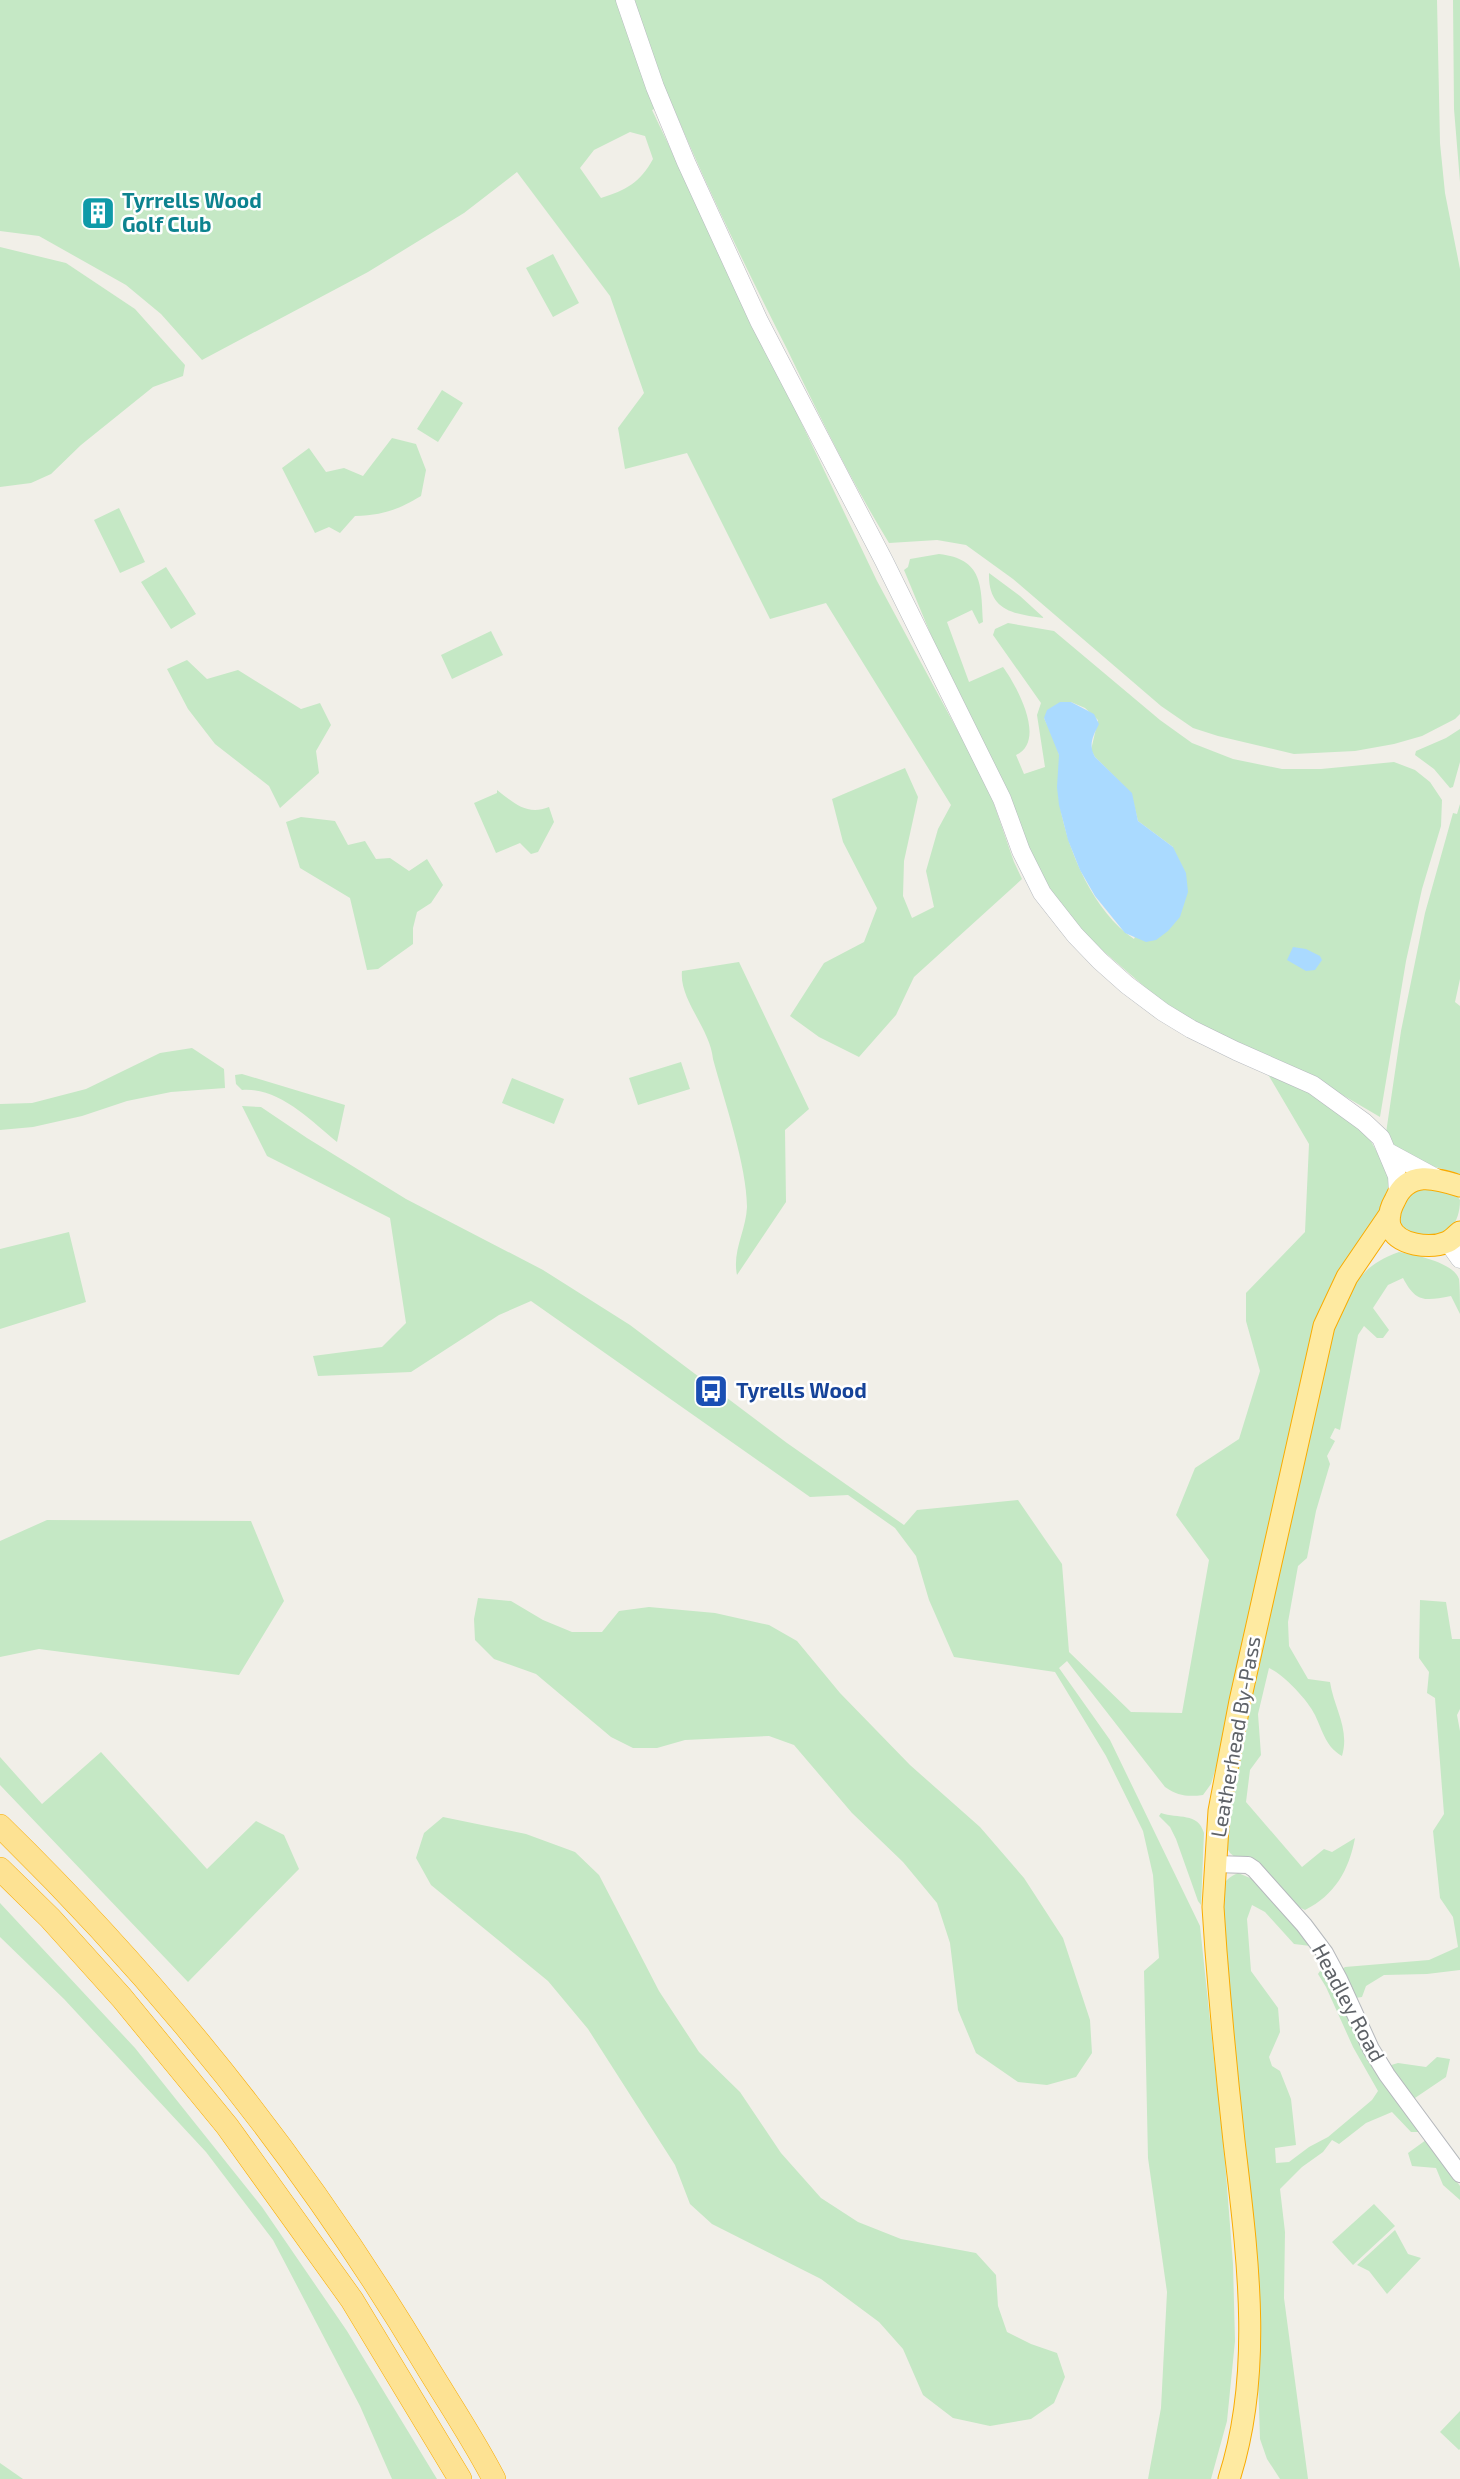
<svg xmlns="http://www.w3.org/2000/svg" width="1460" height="2479" font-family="'Exo 2',sans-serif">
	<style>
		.green { fill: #c5e8c5; fill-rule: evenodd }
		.water { fill: #aadaff }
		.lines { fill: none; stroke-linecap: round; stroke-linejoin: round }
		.tertiary-casing { stroke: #b5b8bc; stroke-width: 18 }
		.secondary-casing { stroke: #b6babf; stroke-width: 19 }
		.trunk-casing { stroke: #f9ab00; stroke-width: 23 }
		.motorway-casing { stroke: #f9ab00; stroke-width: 24 }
		.tertiary { stroke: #fff; stroke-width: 16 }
		.secondary { stroke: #fff; stroke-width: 18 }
		.trunk { stroke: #feeaa1; stroke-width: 21 }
		.motorway { stroke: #fde293; stroke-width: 23 }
		.labels { text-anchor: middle; stroke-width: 5; stroke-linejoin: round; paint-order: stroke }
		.culture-label { font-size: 21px; font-weight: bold; fill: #0d838f; stroke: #fff; text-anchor: start }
		.transit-label { font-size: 21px; font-weight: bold; fill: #164399; stroke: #fff; text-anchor: start }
		.street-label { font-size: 21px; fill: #5f6368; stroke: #fff }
	</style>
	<rect width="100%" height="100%" fill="#f1efe8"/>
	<path class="green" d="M 0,0 L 1437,0 L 1440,143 L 1445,193 L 1460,269 L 1460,714 L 1455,719 L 1422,736 L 1394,744 L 1355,751 L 1294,754 L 1218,736 L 1193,728 L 1161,706 L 1013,579 L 966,545 L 937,540 L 889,543 C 851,481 819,415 787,349 C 746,268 706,186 671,102 L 652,110 L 877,581 L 988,787 L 1014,862 L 1022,879 L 914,977 L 896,1015 L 859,1057 L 819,1037 L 790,1016 L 824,963 L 864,942 L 877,908 L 843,842 L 832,799 L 905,768 L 918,797 L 904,861 L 903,896 L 912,918 L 934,907 L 926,871 L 938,829 L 951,805 L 826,603 L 770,619 L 687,453 L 625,469 L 618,428 L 644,393 L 610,296 L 517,172 L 464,213 L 368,272 L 202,360 L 161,314 L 126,285 L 39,236 L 0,231 ZM 630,132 L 645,136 L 653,159 C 640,183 626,190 601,198 L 580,168 L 594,150 Z
		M 1453,0 L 1460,0 L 1460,182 L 1454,109 Z
		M 0,247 L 66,263 L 135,309 L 185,365 L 183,376 L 153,387 L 81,445 L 51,474 L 31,483 L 0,487 Z
		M 553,254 L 579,303 L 553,317 L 526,268 Z
		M 442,390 L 463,403 L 438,442 L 417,429 Z
		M 392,438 L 416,444 L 426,470 L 421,496 C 397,510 384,515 355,516 L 340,533 L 329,527 L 315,533 L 282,468 L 309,448 L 326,472 L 344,468 L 363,476 Z
		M 119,508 L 145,562 L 120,573 L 94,520 Z
		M 939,554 C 983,559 981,585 983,622 L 979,624 L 972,610 L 947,622 L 969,682 L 1003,667 C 1017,686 1047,741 1016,755 L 1024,774 L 1045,767 L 1037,715 L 1041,703 L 993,635 L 995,629 L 1008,623 L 1054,631 L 1160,720 L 1192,743 L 1233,759 L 1282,769 L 1321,769 L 1394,762 L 1415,770 L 1430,782 L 1442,800 L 1441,826 L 1422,889 L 1406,961 L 1380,1117 L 1329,1087 L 1222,1037 L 1167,1006 L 1080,931 L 1036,873 L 938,652 L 904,570 L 908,567 L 910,559 ZM 1071,702 L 1085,708 L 1098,720 L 1091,750 L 1095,757 L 1131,793 L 1138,821 L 1173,847 L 1134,939 C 1094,912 1068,852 1060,806 C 1057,791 1060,778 1060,763 C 1060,748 1050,732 1044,718 Z
		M 166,567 L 196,614 L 171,629 L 141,582 Z
		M 989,573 L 1020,596 L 1044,618 C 1012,614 988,610 989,573 Z
		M 491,631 L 503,655 L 452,679 L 441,655 Z
		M 187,660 L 207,679 L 238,670 L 301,709 L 320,703 L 331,725 L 316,751 L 319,773 L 280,808 L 269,786 L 215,744 L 188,709 L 167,669 Z
		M 1460,729 L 1460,762 L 1453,787 L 1450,788 L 1434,769 L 1415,755 L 1416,751 L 1446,738 Z
		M 497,790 C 514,803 527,816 549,807 L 554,822 L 538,852 L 531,854 L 520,843 L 496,853 L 474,803 L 497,793 Z
		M 1460,804 L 1460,979 L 1455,1002 L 1460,1006 L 1460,1174 C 1437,1166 1393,1161 1386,1133 L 1401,1031 L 1425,913 L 1453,813 L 1457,814 Z
		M 301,817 L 335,821 L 348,845 L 365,841 L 376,859 L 390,858 L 409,871 L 427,859 L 443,885 L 431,903 L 417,912 L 413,928 L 413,944 L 378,969 L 367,970 L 350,898 L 300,868 L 286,822 Z
		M 739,962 L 809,1109 L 785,1130 L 786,1202 L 737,1275 C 732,1251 746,1231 747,1207 C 747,1166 724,1100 713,1059 C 710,1028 679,1000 682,971 Z
		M 192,1048 L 224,1069 L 225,1088 L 171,1092 L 127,1101 L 82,1116 L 33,1127 L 0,1130 L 0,1104 L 32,1103 L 86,1089 L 160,1053 Z
		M 681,1062 L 690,1089 L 638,1105 L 629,1078 Z
		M 1266,1071 L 1322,1099 L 1367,1134 L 1390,1176 L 1388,1191 L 1371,1229 L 1337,1279 L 1220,1754 L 1211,1784 L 1203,1795 C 1188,1797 1178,1796 1165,1787 L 1067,1661 L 1059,1668 L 1110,1740 L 1200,1926 L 1225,2161 L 1233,2264 L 1235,2341 L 1227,2421 L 1211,2479 L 1148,2479 L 1161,2408 L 1167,2292 L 1148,2158 L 1144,1971 L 1159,1958 L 1153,1875 L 1143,1831 L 1106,1756 L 1055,1672 L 954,1657 L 929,1600 L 916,1556 L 895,1528 L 848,1495 L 810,1497 L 531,1301 L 499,1315 L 411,1372 L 318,1376 L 313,1356 L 382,1347 L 406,1323 L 390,1218 L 267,1156 L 242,1106 L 261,1107 L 307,1138 L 406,1199 L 543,1270 L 630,1325 L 787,1443 L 904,1525 L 917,1510 L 1018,1500 L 1062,1564 L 1069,1652 L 1131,1712 L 1182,1713 L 1209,1560 L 1176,1515 L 1195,1468 L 1239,1439 L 1260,1371 L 1246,1321 L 1246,1293 L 1305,1232 L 1309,1144 Z
		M 242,1074 L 345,1105 L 337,1142 C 310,1120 279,1087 242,1090 L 236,1084 L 235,1075 Z
		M 512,1078 L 564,1099 L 554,1124 L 502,1103 Z
		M 1431,1186 L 1456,1194 L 1460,1200 C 1460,1237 1430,1245 1401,1228 C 1397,1202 1403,1190 1431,1186 Z
		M 69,1232 L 86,1302 L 0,1329 L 0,1249 Z
		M 1399,1252 C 1415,1255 1453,1262 1459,1279 C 1460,1289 1460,1304 1460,1314 L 1451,1296 C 1425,1301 1416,1303 1403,1278 L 1388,1285 L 1373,1308 L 1389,1330 L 1383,1338 L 1377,1338 L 1364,1326 L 1358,1335 L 1340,1430 L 1335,1428 L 1330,1438 L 1335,1441 L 1327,1456 L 1330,1464 L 1316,1511 L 1307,1558 L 1298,1566 L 1288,1622 L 1289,1646 L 1308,1679 L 1330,1682 C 1334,1708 1350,1729 1342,1756 C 1326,1747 1323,1732 1315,1715 C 1308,1700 1283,1674 1269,1668 L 1258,1714 L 1261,1755 L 1250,1770 L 1246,1802 L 1302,1867 L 1324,1849 L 1332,1852 L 1355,1838 C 1349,1870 1335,1895 1305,1910 L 1290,1903 L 1230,1853 L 1224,1843 L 1229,1794 L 1329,1333 C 1349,1295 1355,1267 1399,1252 Z
		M 47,1520 L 251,1521 L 284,1601 L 239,1675 L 39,1649 L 0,1657 L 0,1541 Z
		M 478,1598 L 511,1601 L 543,1620 L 572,1632 L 602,1632 L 619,1611 L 649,1607 L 715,1613 L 769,1625 L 797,1641 L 840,1693 L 910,1765 L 980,1827 L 1024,1878 L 1063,1938 L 1090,2020 L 1092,2053 L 1076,2077 L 1047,2085 L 1018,2082 L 976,2053 L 958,2010 L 950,1943 L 937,1903 L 903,1862 L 852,1813 L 794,1745 L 769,1736 L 685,1740 L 657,1748 L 633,1748 L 611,1737 L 536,1674 L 494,1659 L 475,1640 L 474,1619 Z
		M 1420,1600 L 1446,1602 L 1452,1639 L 1460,1639 L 1460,1709 L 1457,1715 L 1460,1731 L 1460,1970 L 1427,1974 L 1384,1975 L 1366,1986 L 1362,1997 L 1355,1998 L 1341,1970 L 1345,1967 L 1429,1960 L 1458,1947 L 1453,1917 L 1440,1898 L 1433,1831 L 1444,1814 L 1435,1698 L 1427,1693 L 1429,1672 L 1419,1658 Z
		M 101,1752 L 207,1869 L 256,1821 L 284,1835 L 299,1869 L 188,1982 L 0,1785 L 0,1757 L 42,1804 Z
		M 1161,1813 C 1178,1819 1198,1812 1204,1833 L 1201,1905 L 1198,1901 L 1176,1839 L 1170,1827 L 1159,1816 Z
		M 443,1817 L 526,1834 L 575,1852 L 599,1875 L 659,1991 L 699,2052 L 740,2092 L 781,2153 L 821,2198 L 858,2222 L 901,2239 L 976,2253 L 996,2275 L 998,2306 L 1007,2332 L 1031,2344 L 1057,2353 L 1065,2377 L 1054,2403 L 1031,2419 L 990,2426 L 953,2418 L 923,2395 L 903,2349 L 879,2322 L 821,2279 L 712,2224 L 690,2204 L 675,2165 L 588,2029 L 548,1981 L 431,1885 L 416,1858 L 424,1833 Z
		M 1238,1873 L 1260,1882 L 1311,1946 L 1294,1944 L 1265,1912 L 1252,1905 L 1247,1919 L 1251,1971 L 1278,2008 L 1280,2032 L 1269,2057 L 1272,2066 L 1280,2071 L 1291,2099 L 1296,2145 L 1275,2148 L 1276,2163 L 1289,2162 L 1309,2147 L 1328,2137 L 1372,2100 L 1378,2091 L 1353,2047 L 1326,1987 L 1318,1974 L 1324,1965 L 1420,2132 L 1411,2132 L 1392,2112 L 1366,2123 L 1339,2144 L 1332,2140 L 1323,2152 L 1302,2167 L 1280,2189 L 1285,2232 L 1284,2298 L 1308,2479 L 1280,2479 L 1267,2459 L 1260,2439 L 1257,2346 L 1222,1906 C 1223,1888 1220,1881 1238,1873 Z
		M 0,1903 L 135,2048 L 262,2207 L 347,2331 L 437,2479 L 392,2479 L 360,2406 L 273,2240 L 206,2152 L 64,1999 L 0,1937 Z
		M 1437,2057 L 1450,2059 L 1446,2077 L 1412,2100 L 1388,2066 L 1398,2063 L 1426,2067 Z
		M 1426,2140 L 1460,2186 L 1460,2200 L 1443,2185 L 1436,2168 L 1412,2166 L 1408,2153 Z
		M 1374,2204 L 1395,2226 L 1353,2265 L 1332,2242 Z
		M 1395,2230 L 1408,2254 L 1421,2258 L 1387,2294 L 1369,2271 L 1357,2265 Z
		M 1460,2411 L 1460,2449 L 1459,2450 L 1440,2432 Z
		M 0,2463 L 23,2479 L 0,2479 Z"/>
	<path class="water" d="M 1060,702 L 1071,702 L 1094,714 L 1099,724 C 1093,736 1088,745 1095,757 L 1132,793 L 1138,821 L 1173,847 L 1186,873 L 1188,892 L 1180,917 L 1168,931 L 1156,940 L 1146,942 L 1125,933 L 1095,896 L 1080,870 L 1068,840 L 1059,805 L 1057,787 L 1059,755 L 1044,718 L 1047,710 Z
		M 1293,947 L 1306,949 L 1320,956 L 1322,960 L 1315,970 L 1306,971 L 1287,960 Z"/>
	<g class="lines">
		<g class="tertiary-casing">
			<path id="tertiary" d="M 1215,1864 L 1248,1865 L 1254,1869 L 1304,1925 L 1325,1953 L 1339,1979 L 1371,2049 L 1387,2075 L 1460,2174"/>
		</g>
		<g class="secondary-casing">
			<path id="secondary" d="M 625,0 L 655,87 L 686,162 L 759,321 L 884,561 L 1002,799 L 1021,851 L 1042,893 L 1075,935 L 1100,961 L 1127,985 L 1163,1012 L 1191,1029 L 1236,1051 L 1313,1085 L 1364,1122 L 1381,1138 L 1397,1176 L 1398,1194
				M 1388,1152 L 1436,1178
				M 1448,1242 L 1460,1259"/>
		</g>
		<g class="trunk-casing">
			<path id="trunk" d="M 1460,1186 C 1435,1178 1408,1170 1395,1200 C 1391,1207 1388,1217 1390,1226 C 1397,1246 1431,1249 1447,1242 C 1452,1240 1456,1235 1460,1232
				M 1229,2479 C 1264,2371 1247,2252 1234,2141 C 1227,2078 1221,2014 1216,1951 L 1213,1907 L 1219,1811 L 1240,1701 L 1324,1326 L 1347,1277 L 1390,1214"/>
		</g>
		<g class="motorway-casing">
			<path id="motorway" d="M 0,1826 C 164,1986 309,2169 426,2365 C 449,2403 474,2440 494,2479
				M 0,1869 L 50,1918 L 122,1998 L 227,2126 L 352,2300 L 460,2479"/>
		</g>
		<use href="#tertiary" class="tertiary"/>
		<use href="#secondary" class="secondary"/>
		<use href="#trunk" class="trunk"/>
		<use href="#motorway" class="motorway"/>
	</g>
	<defs>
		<g id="building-square" transform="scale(1.75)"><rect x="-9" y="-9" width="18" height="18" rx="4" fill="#0f9aa8" stroke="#fff"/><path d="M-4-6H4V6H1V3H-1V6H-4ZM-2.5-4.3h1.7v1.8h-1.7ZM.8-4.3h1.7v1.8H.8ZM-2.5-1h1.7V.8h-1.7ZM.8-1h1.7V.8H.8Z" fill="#fff"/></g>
		<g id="bus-square" transform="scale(1.75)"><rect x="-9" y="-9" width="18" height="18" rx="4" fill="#1a4fb4" stroke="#fff"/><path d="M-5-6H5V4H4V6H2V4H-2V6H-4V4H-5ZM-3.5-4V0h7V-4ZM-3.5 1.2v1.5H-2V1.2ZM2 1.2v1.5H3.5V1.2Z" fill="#fff"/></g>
	</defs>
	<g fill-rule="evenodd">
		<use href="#building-square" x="98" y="213"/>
		<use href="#bus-square" x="711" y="1391"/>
	</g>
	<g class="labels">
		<g class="culture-label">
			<text x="122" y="208">Tyrrells Wood<tspan x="122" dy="24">Golf Club</tspan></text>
		</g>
		<g class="transit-label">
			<text x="736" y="1398">Tyrells Wood</text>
		</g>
		<g class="street-label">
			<text transform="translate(1236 1737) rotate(-80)" y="7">Leatherhead By-Pass</text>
			<text transform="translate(1348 2003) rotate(62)" y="7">Headley Road</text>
		</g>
	</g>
</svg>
